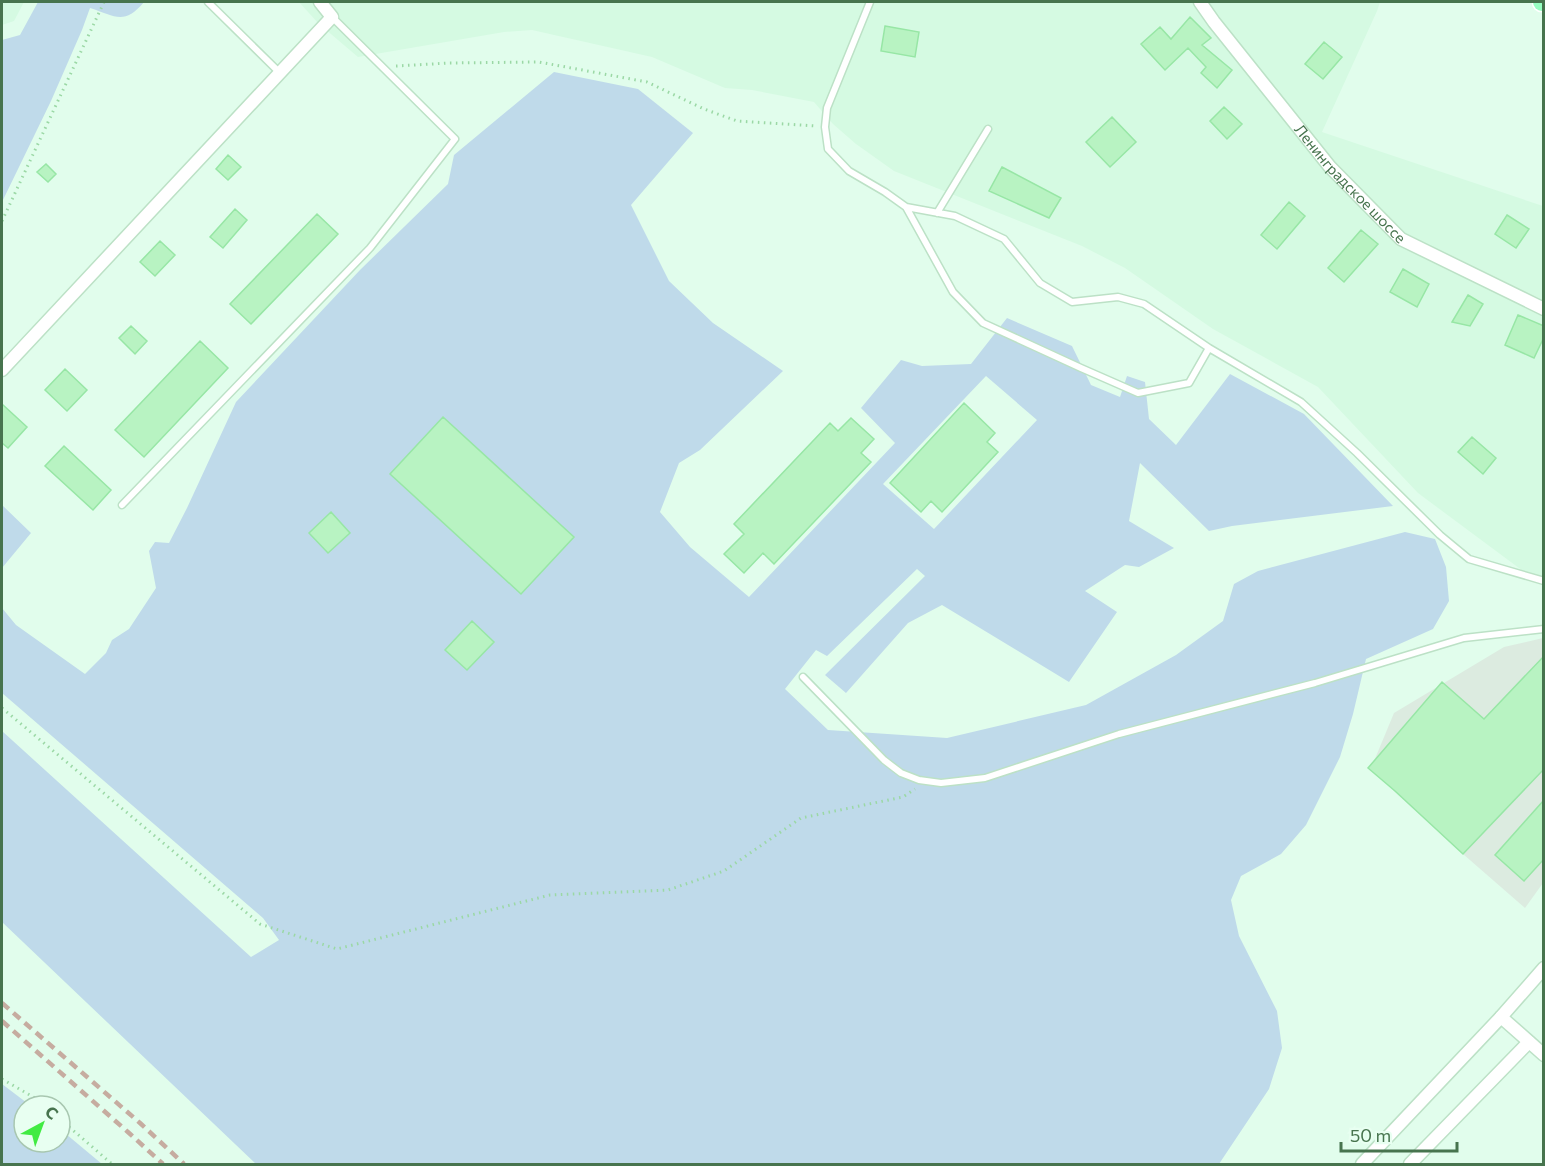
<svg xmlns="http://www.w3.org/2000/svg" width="1545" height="1166" font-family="Commissioner,sans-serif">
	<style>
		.residential { fill: #d5fae2 }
		.industrial { fill: #dcebe0 }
		.green { fill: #bfdaea; fill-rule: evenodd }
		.building { fill: #b8f3c2; stroke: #97e6a5; stroke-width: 1.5 }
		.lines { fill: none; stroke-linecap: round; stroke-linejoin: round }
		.lane-casing { stroke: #bce1c6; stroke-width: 9 }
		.street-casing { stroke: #bce1c6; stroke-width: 15 }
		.primary-casing { stroke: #fff; stroke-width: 21 }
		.path { stroke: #9bd8a5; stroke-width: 3; stroke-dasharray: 1.5 4.5; stroke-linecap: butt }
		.lane { stroke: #fff; stroke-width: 6 }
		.street { stroke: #fff; stroke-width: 12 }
		.primary { stroke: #97fec1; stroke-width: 18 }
		.rail { stroke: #c6aca0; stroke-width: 4.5; stroke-dasharray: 9 6; stroke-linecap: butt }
		.labels { text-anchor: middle; stroke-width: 4.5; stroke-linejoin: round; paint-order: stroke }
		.street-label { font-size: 15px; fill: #47744e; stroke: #e8fff1 }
	</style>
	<rect width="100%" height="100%" fill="#e1fdec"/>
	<path class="residential" d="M 2,2 L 24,2 L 14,21 L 2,25 Z
		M 299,2 L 1380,2 L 1377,11 L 1322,132 L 1543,206 L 1543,586 L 1418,493 L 1318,387 L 1213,329 L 1125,268 L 1082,246 L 894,171 L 856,144 L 833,124 L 814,102 L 752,90 L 725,88 L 652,57 L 532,30 L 504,32 L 358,57 L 318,23 Z"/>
	<path class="industrial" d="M 1543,638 L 1543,883 L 1525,908 L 1463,854 L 1394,791 L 1372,766 L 1394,713 L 1504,647 Z"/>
	<path class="green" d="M 38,2 L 144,2 C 124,26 115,16 90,8 L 82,30 L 51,101 L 2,202 L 2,40 L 20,35 Z
		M 554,72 L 638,89 L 693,133 L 631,205 L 669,281 L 713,323 L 783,371 L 700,450 L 679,463 L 660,512 L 690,547 L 749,597 L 895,443 L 861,408 L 901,360 L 922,366 L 971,364 L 1007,318 L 1072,346 L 1091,385 L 1120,397 L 1127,376 L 1145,382 L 1149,419 L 1176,445 L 1230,374 L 1304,414 L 1393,506 L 1232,526 L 1209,531 L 1140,463 L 1129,521 L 1174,548 L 1139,567 L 1125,565 L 1085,591 L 1117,612 L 1069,682 L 942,605 L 908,623 L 846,693 L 825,675 L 925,576 L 917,569 L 827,656 L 816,650 L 785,689 L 828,730 L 947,738 L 1086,705 L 1176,655 L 1223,621 L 1234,584 L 1258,571 L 1405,532 L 1435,539 L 1446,567 L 1449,601 L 1433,629 L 1366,659 L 1353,714 L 1340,757 L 1306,825 L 1281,854 L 1241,876 L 1231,900 L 1239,936 L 1277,1011 L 1282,1048 L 1269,1089 L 1219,1164 L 256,1164 L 2,922 L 2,731 L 251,957 L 279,940 L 263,918 L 2,693 L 2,608 L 16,625 L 85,674 L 106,653 L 112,640 L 129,629 L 156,588 L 149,551 L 155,542 L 169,543 L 187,508 L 236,402 L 360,270 L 448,184 L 454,155 ZM 986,376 L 1037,420 L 934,529 L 883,484 Z
		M 2,505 L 31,533 L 2,568 Z
		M 2,1084 L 31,1106 L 24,1106 L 24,1142 L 60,1142 L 60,1129 L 102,1164 L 2,1164 Z"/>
	<path class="building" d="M 1190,17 L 1211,38 L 1202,45 L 1232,70 L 1217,88 L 1201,73 L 1206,67 L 1188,48 L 1165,70 L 1141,44 L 1160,27 L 1171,39 Z
		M 885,26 L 919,32 L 915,57 L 881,51 Z
		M 1324,42 L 1342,57 L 1323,79 L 1305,64 Z
		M 1224,107 L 1242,124 L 1227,139 L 1210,121 Z
		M 1112,117 L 1136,142 L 1110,167 L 1086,142 Z
		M 228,155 L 241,167 L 228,180 L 216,169 Z
		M 46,164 L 56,174 L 48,182 L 37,172 Z
		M 1002,167 L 1061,198 L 1049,218 L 989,191 Z
		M 1289,202 L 1305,216 L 1277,249 L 1261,235 Z
		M 235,209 L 247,220 L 223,248 L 210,237 Z
		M 317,214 L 338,234 L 251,324 L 230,304 Z
		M 1507,215 L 1529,229 L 1516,248 L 1495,234 Z
		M 1361,230 L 1378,244 L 1344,282 L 1328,268 Z
		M 160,241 L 175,255 L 155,276 L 140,262 Z
		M 1403,269 L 1429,284 L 1417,307 L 1390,292 Z
		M 1468,295 L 1483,304 L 1470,326 L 1452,322 Z
		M 1518,315 L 1544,326 L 1544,337 L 1534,358 L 1505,345 Z
		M 131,326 L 147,341 L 135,354 L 119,338 Z
		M 200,341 L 228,368 L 144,457 L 115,430 Z
		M 65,369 L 87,390 L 67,411 L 45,390 Z
		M 964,403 L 995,433 L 987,442 L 998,452 L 942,512 L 931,501 L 921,512 L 890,483 Z
		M 2,404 L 27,427 L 8,448 L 2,443 Z
		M 443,417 L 574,537 L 521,594 L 390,474 Z
		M 851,418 L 874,439 L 861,453 L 871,462 L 774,564 L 763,553 L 744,573 L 724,554 L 744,534 L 734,524 L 830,423 L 838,431 Z
		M 1472,437 L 1496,458 L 1483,474 L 1458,452 Z
		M 64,446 L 111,490 L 93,510 L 45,466 Z
		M 331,512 L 350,533 L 328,553 L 309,533 Z
		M 472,621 L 494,642 L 467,670 L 445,650 Z
		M 1544,656 L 1544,769 L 1463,854 L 1395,791 L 1368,768 L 1442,682 L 1484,719 Z
		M 1544,800 L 1544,859 L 1524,881 L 1495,855 Z"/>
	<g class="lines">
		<g class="lane-casing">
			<path id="lane" d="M 208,2 L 280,73
				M 870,2 L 827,108 L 825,127 L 828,149 L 849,171 L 885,192 L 906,207 L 953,292 L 983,323 L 1081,368 L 1138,393 L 1189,383 L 1209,348 L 1301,402 L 1357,453 L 1440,535 L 1469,559 L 1544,581
				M 906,207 L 955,216 L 1004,239 L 1040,283 L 1072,302 L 1118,297 L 1144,304 L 1209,348
				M 937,213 L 988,129
				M 122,505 L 370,248 L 455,139 L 332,17
				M 803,677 L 884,760 L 901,773 L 919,780 L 941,783 L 985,778 L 1119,734 L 1315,683 L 1464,638 L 1544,629"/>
		</g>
		<g class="street-casing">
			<g id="street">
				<path id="s1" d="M 1200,2 L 1214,22 L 1330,167 L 1401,239 L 1544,309"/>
				<path d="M 2,370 L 332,17 L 320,2"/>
				<path d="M 1501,1017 L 1544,1055"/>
				<path d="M 1362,1164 L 1501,1017 L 1544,968"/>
				<path d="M 1410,1164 L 1529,1042"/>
			</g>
		</g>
		<g class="primary-casing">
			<path id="primary" d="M 1542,2 L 1544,2"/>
		</g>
		<path class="path" d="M 396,66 L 449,63 L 539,62 L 647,82 L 704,109 L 737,121 L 817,126
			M 2,221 L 104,2
			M 2,708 L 260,924 L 337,949 L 550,895 L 668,890 L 724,871 L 801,818 L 903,797 L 915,789
			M 2,1079 L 35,1098 L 44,1106
			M 60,1119 L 112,1164"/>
		<use href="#lane" class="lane"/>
		<use href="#street" class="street"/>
		<use href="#primary" class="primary"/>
		<path class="rail" d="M 2,1003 L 140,1123 L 184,1164
			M 2,1021 L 129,1133 L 163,1164"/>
	</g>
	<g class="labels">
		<g class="street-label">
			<text dy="5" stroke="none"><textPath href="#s1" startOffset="236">Ленинградское шоссе</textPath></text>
		</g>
	</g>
	<rect width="1545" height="1166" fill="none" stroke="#47744e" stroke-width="6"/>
	<g transform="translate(42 1124) rotate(41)"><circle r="28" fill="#e8fff1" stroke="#a8c7b0" stroke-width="1.5"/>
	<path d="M0-4.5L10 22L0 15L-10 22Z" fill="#41eb43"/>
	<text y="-9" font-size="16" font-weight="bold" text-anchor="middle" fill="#47744e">С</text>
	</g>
	<path d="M1341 1142v9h116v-9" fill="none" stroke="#47744e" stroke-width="3"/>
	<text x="1350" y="1142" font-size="18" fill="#47744e" stroke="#e8fff1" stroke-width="4.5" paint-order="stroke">50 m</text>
</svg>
